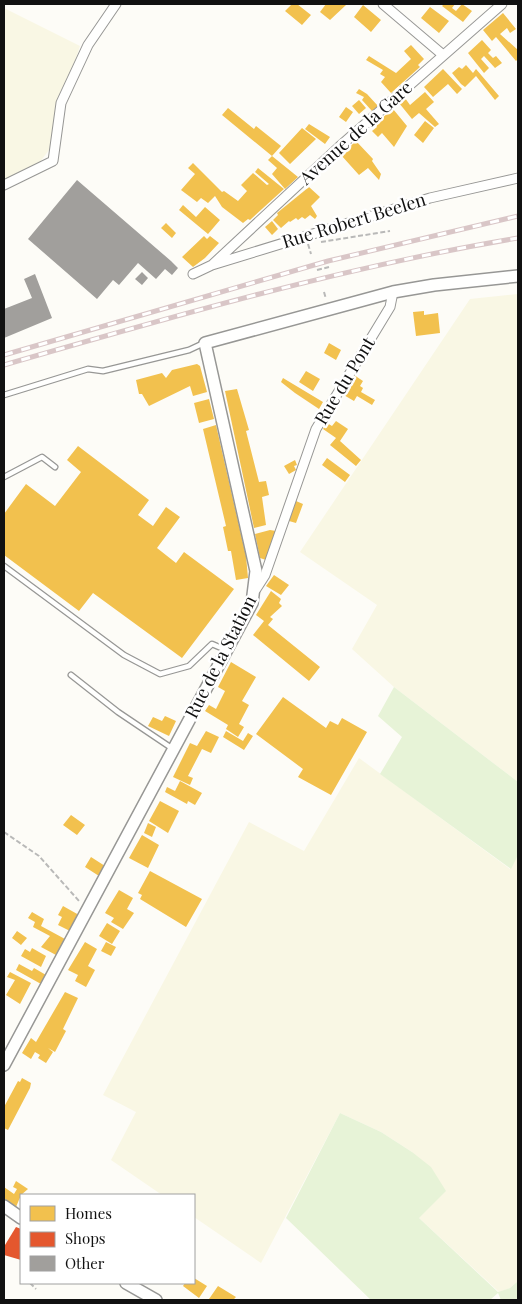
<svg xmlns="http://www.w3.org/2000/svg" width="522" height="1304" font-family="'Playfair Display',serif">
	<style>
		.farmland { fill: #f9f7e4 }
		.green { fill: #e7f3d7 }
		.homes { fill: #f2c14e }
		.shops { fill: #e4572e }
		.building { fill: #a19f9c }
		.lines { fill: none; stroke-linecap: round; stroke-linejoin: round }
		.service-casing { stroke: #979795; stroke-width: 7 }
		.minor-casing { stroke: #979795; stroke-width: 11 }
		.tertiary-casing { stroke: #979795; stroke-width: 14 }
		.path { stroke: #b9b9b8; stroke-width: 2; stroke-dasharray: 5 2.5; stroke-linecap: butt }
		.service { stroke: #fffffe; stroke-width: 4.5 }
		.minor { stroke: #fffffe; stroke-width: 9 }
		.tertiary { stroke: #fffffe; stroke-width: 11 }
		.rail-casing { stroke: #d9c6c7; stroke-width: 5 }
		.rail { stroke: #fff; stroke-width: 3; stroke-dasharray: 9; stroke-linecap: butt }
		.labels { text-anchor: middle; stroke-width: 5; stroke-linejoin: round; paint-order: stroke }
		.street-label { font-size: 18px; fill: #111; stroke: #fff }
	</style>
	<rect width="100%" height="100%" fill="#fdfcf7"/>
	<path class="farmland" d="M 4,8 L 80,46 L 58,112 L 52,146 L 40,162 L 4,181 Z
		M 518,294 L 518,782 L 394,687 L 352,649 L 377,605 L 300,552 L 470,299 Z
		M 359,758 L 510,869 L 518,855 L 518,1281 L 510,1288 L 499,1292 L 419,1218 L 412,1152 L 381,1132 L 340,1113 L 261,1263 L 194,1217 L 194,1195 L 162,1195 L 111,1160 L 136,1112 L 103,1095 L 249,822 L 304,851 Z"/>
	<path class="green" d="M 394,687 L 518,782 L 518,855 L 511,869 L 380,774 L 402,737 L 378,716 Z
		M 340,1113 L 381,1132 L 412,1152 L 431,1167 L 446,1191 L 419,1218 L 498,1292 L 510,1288 L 518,1281 L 518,1300 L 501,1300 L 498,1293 L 490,1300 L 371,1300 L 286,1218 Z"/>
	<path class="homes" d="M 292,4 L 297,4 L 311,15 L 302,25 L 285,11 Z
		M 326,4 L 344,4 L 346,5 L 330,20 L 320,12 Z
		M 444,4 L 455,4 L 452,8 L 456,11 L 462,4 L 472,11 L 463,22 L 442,6 Z
		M 363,5 L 381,20 L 371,32 L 354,17 Z
		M 430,7 L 449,21 L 439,33 L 421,18 Z
		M 503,13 L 516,29 L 510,33 L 507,28 L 500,34 L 518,50 L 518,59 L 516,61 L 496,37 L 492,41 L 483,30 Z
		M 482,40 L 491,50 L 488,53 L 493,58 L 496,56 L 502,63 L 495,68 L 484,56 L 481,59 L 489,68 L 484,73 L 468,53 Z
		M 411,45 L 424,59 L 418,65 L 420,67 L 391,93 L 381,82 L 385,77 L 380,74 L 383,70 L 366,60 L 369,56 L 396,73 L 411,59 L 404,51 Z
		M 466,65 L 473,73 L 476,69 L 499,96 L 495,100 L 476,76 L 465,87 L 461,84 L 452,73 L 459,67 L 462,69 Z
		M 443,69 L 462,89 L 457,94 L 448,84 L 433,97 L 424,87 Z
		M 359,89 L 367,94 L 378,106 L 372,111 L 362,100 L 364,97 L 356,93 Z
		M 425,92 L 434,102 L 426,109 L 439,124 L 435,127 L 419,113 L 412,119 L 399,103 L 405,98 L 410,105 Z
		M 359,100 L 366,108 L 359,114 L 352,106 Z
		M 346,107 L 353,112 L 346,122 L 339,117 Z
		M 228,108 L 254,129 L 256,126 L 281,146 L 272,156 L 298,177 L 285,189 L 272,174 L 277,168 L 268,160 L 272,156 L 222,115 Z
		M 393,109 L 407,126 L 394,147 L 382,133 L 378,137 L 372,131 L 377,127 L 375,124 Z
		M 425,121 L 434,128 L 423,143 L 414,135 Z
		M 309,124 L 330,137 L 325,144 L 305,129 Z
		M 302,128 L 316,139 L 290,164 L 279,153 Z
		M 356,141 L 373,159 L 372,161 L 381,174 L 379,180 L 368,168 L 359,175 L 341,155 Z
		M 193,163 L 222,192 L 224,191 L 238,201 L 247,191 L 241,185 L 253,173 L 267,185 L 269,184 L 255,172 L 258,168 L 284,189 L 250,220 L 248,219 L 243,223 L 222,207 L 215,196 L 208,203 L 201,198 L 197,202 L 181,190 L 195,174 L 188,168 Z
		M 309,187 L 320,197 L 311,206 L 317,216 L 315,219 L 310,215 L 305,219 L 302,217 L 298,220 L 296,218 L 290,222 L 289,221 L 281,228 L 273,220 L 278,215 L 277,213 Z
		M 183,205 L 196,217 L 205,207 L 220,220 L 208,234 L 179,210 Z
		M 272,221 L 278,229 L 272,235 L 265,227 Z
		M 166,223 L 176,233 L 172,238 L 161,228 Z
		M 204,236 L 207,239 L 210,236 L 219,243 L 205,258 L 193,267 L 182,257 Z
		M 424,311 L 424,315 L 438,313 L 440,333 L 416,336 L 413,312 Z
		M 329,343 L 341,350 L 336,360 L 324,353 Z
		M 197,364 L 200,366 L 207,392 L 193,396 L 190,386 L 149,406 L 142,394 L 139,394 L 136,380 L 162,373 L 166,378 L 172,370 Z
		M 306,371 L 320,379 L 313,391 L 299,382 Z
		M 354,375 L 363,381 L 360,386 L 363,388 L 361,392 L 375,400 L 372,405 L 357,396 L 354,401 L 342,394 Z
		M 283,378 L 323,402 L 319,409 L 295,393 L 281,382 Z
		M 237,389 L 249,430 L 246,431 L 259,482 L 266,481 L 269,495 L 262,497 L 266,525 L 254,528 L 225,391 Z
		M 209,399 L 214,419 L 199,423 L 194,403 Z
		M 336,421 L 348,429 L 340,441 L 361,460 L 356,466 L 330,445 L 336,438 L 323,429 L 327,423 L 332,426 Z
		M 216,425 L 246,556 L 248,578 L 236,580 L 231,551 L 228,551 L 223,527 L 226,526 L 203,429 Z
		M 78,446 L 149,500 L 138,515 L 153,526 L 166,507 L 180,517 L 157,548 L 176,563 L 184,552 L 234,589 L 182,658 L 93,593 L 79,611 L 4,555 L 4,514 L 26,484 L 55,506 L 81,472 L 67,460 Z
		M 327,458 L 350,475 L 345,482 L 322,465 Z
		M 295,460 L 297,465 L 294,466 L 296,470 L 289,474 L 284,466 Z
		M 296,501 L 303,504 L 296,523 L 289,521 Z
		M 270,530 L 276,531 L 266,560 L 260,558 L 255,534 Z
		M 274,575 L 289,585 L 281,595 L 266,586 Z
		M 271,591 L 281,599 L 279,603 L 282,606 L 270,617 L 273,619 L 268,625 L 320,667 L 309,681 L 253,635 L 264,621 L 256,615 Z
		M 231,662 L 256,677 L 242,701 L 249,705 L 239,724 L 244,727 L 238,737 L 226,729 L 228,725 L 205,711 L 209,705 L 216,709 L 225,691 L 218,687 Z
		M 283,697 L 326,728 L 330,721 L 338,725 L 342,718 L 367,732 L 331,795 L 298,777 L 303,769 L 256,734 Z
		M 165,716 L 176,721 L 169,736 L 148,726 L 153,717 L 162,721 Z
		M 206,731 L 219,737 L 211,753 L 202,749 L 188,776 L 193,778 L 190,785 L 173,777 L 190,743 L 197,746 Z
		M 226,731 L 243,741 L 248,733 L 253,736 L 244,750 L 223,737 Z
		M 180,781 L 202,793 L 195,805 L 188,801 L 187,804 L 165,792 L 167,787 L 175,791 Z
		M 160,801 L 179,811 L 168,833 L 149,821 Z
		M 71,815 L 85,825 L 77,835 L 63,825 Z
		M 148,823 L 156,827 L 152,837 L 144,833 Z
		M 142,835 L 159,845 L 148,868 L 129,858 Z
		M 91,857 L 105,866 L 99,876 L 85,867 Z
		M 150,871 L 202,899 L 186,927 L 140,899 L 142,895 L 138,893 Z
		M 119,890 L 133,898 L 127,909 L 134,913 L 123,929 L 111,922 L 114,918 L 105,913 Z
		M 63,906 L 79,915 L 70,931 L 58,925 L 62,917 L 58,915 Z
		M 32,912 L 44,919 L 41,926 L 65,939 L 56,955 L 41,947 L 50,936 L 33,927 L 35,922 L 28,918 Z
		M 107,923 L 120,931 L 112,944 L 99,936 Z
		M 17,931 L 27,938 L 21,945 L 12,938 Z
		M 85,942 L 97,949 L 88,966 L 95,970 L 86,987 L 75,981 L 78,975 L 68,970 Z
		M 106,942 L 116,947 L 111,956 L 101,951 Z
		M 32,948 L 46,956 L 41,967 L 21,956 L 25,949 L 30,952 Z
		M 19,964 L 32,971 L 34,968 L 46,975 L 41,984 L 16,970 Z
		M 10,972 L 31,983 L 20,1004 L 6,995 L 15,980 L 7,977 Z
		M 65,992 L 78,998 L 63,1029 L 66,1031 L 55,1052 L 48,1048 L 53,1052 L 46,1063 L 38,1058 L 40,1055 L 35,1052 L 31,1059 L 22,1053 L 31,1038 L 36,1042 Z
		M 22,1078 L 31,1083 L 30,1088 L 8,1130 L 4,1128 L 4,1107 L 18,1081 L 20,1082 Z
		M 16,1181 L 28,1189 L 21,1195 L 16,1207 L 4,1198 L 4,1187 L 14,1194 L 17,1189 L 13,1187 Z
		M 194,1278 L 207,1286 L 199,1298 L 183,1286 L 185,1283 L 194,1283 Z
		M 218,1286 L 236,1297 L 233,1300 L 209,1299 Z"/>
	<path class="shops" d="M 16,1227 L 21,1229 L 21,1260 L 4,1255 L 5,1245 Z"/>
	<path class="building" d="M 77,180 L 171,261 L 178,268 L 172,275 L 165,269 L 156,279 L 138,263 L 119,285 L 113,280 L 97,299 L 28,239 Z
		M 142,272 L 148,278 L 142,285 L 135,279 Z
		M 35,274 L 52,318 L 4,338 L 4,309 L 32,298 L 24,279 Z"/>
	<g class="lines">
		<g class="service-casing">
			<path id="service" d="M 4,395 L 88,369 L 103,371 L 189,350 L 204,343
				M 4,477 L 42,457 L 55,467
				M 4,566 L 124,655 L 160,674 L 189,666 L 212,644 L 226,650
				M 71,675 L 118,712 L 173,749"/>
		</g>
		<g class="minor-casing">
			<path id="minor" d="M 383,4 L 443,55
				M 4,185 L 53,161 L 61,103 L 88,45 L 116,4
				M 212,265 L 339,147 L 502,4
				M 193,274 L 212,265 L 430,198 L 518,178
				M 256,589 L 265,575 L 316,429 L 390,307 L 393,292"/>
		</g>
		<g class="tertiary-casing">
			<path id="tertiary" d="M 4,1065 L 252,603 L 256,571 L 205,343 L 393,292 L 434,285 L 518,276
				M 4,1206 L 21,1218
				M 126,1283 L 156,1300"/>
		</g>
		<path class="path" d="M 321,242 L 390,231
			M 308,244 L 311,254
			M 317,270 L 329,267
			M 324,292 L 326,299
			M 4,832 L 39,856 L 79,901
			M 30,1283 L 36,1289"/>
		<use href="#service" class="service"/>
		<use href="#minor" class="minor"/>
		<use href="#tertiary" class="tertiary"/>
		<g class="rail-casing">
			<path id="rail" d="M 4,355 L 328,261 L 518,216
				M 4,365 C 174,316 344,267 518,238"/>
		</g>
		<use href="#rail" class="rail"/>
	</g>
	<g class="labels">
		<g class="street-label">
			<text transform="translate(356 133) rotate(-42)" y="6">Avenue de la Gare</text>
			<text transform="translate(354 221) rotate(-17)" y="6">Rue Robert Beelen</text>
			<text transform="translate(345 381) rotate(-59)" y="6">Rue du Pont</text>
			<text transform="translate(221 657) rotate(-63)" y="6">Rue de la Station</text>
		</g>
	</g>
	<rect width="522" height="1304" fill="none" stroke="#111111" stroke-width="10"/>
	<rect x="20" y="1194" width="175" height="90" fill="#ffffff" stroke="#a0a0a0"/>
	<rect x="30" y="1206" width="25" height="15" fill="#f2c14e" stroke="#a0a0a0"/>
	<text x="65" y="1219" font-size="15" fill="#111111">Homes</text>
	<rect x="30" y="1232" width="25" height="15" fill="#e4572e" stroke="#a0a0a0"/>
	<text x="65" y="1244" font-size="15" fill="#111111">Shops</text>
	<rect x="30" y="1256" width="25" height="15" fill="#a19f9c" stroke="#a0a0a0"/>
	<text x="65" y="1269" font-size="15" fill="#111111">Other</text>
</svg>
